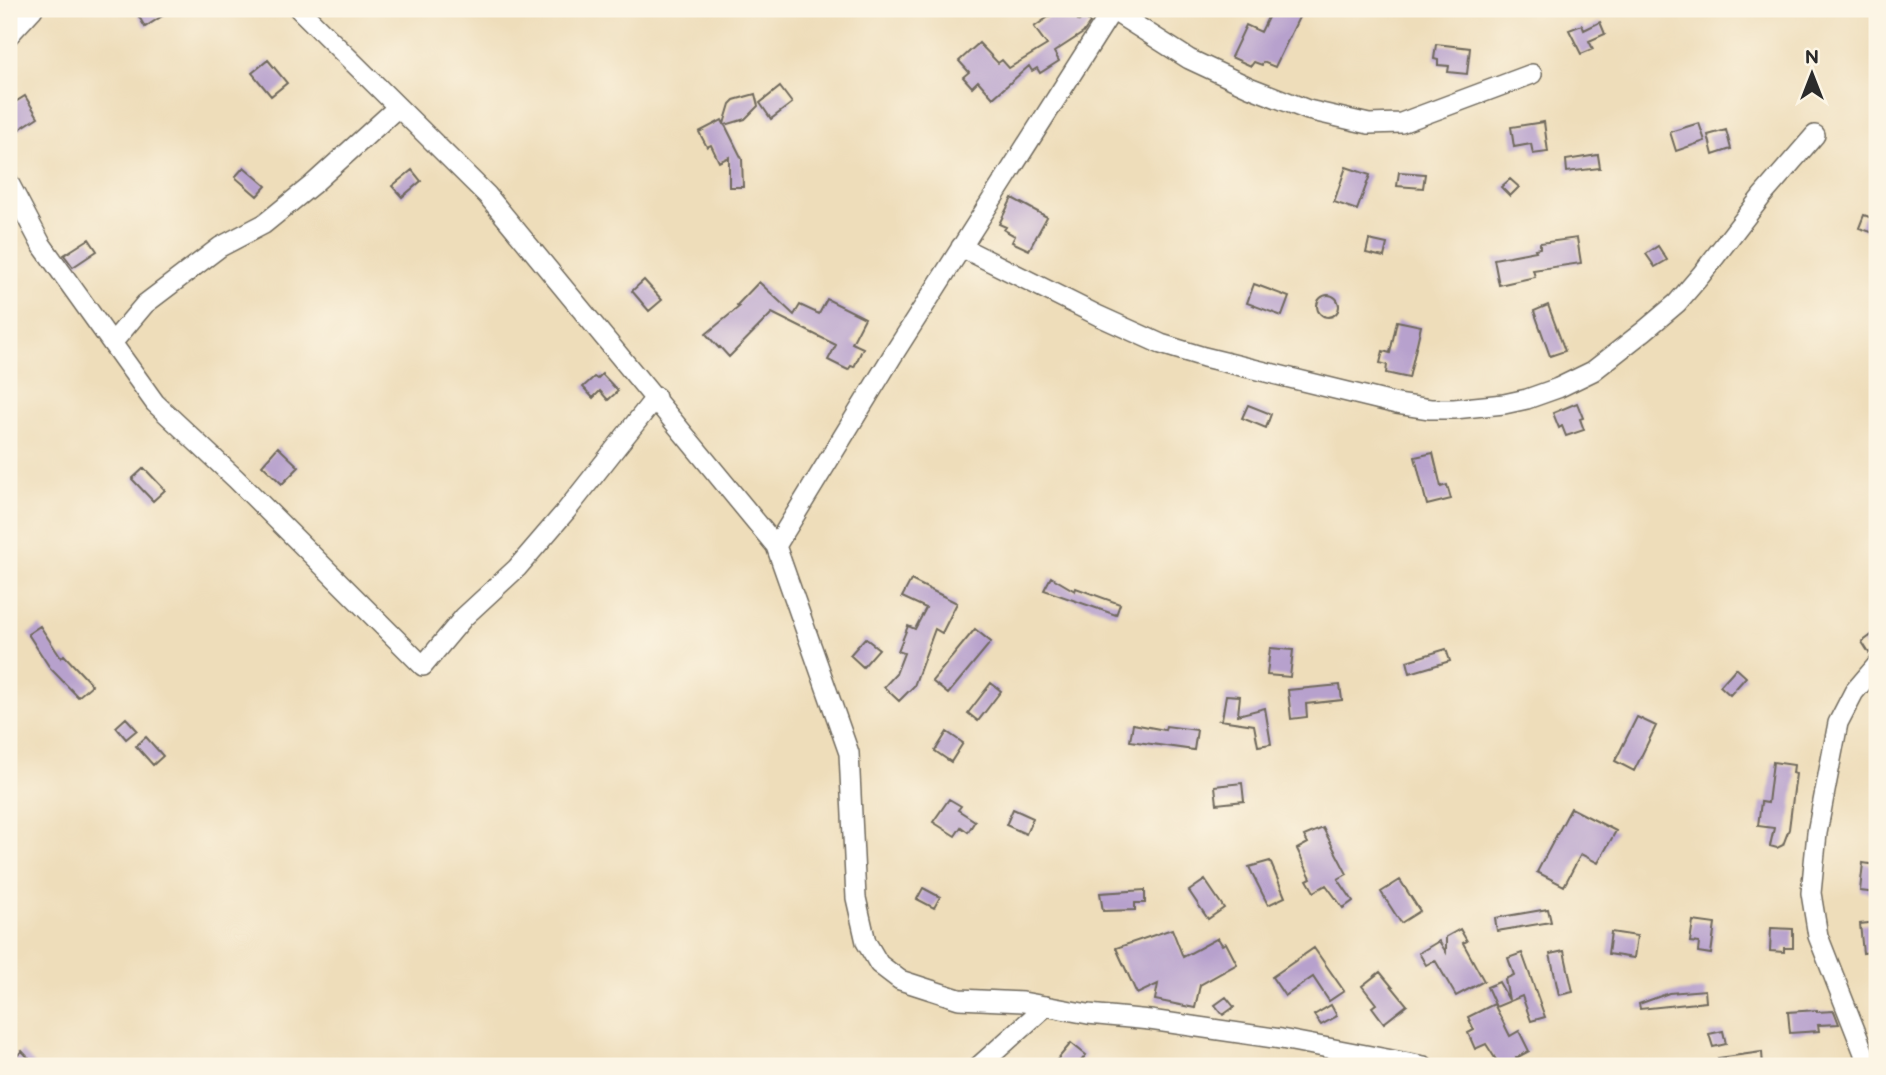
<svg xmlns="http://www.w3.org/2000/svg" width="1886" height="1075" font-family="'Balsamiq Sans',sans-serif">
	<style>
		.building { fill: #b7a1cd }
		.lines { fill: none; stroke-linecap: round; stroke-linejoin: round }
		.minor-casing { stroke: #6f695d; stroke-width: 22 }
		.minor { stroke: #fff; stroke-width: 19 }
	</style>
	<rect width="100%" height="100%" fill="#fcf5e5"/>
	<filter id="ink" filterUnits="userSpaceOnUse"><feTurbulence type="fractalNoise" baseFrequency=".0143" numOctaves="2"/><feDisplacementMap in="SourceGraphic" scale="14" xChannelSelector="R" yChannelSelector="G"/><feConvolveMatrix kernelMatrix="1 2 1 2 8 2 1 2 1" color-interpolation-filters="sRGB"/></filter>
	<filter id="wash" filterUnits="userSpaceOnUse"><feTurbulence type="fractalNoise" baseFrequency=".00686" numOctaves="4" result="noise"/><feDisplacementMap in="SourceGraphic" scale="28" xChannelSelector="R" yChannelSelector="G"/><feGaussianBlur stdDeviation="1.57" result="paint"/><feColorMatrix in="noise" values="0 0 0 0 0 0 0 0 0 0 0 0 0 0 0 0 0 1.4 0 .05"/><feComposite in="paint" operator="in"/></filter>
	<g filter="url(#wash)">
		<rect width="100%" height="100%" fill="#eeddba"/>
		<g id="blocks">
			<path class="building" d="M 147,9 L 173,9 L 145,27 L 138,15 Z
				M 1060,9 L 1069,9 L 1079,21 L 1085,16 L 1090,23 L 1083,33 L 1054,52 L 1059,61 L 1040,73 L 1037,68 L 1032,71 L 1029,66 L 993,98 L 978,81 L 972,87 L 963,77 L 969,72 L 959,61 L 979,43 L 998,63 L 1002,60 L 1009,68 L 1047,45 L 1034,27 Z
				M 1272,9 L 1303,9 L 1275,67 L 1263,62 L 1262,65 L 1254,62 L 1251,66 L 1231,57 L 1246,25 L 1261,32 Z
				M 1600,22 L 1605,34 L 1589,41 L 1593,49 L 1581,54 L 1569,30 L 1582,25 L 1584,30 Z
				M 1436,44 L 1470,48 L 1467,74 L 1448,72 L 1449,66 L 1438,65 L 1438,60 L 1434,59 Z
				M 268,60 L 287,83 L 271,96 L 252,73 Z
				M 780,87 L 792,103 L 771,119 L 760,103 Z
				M 755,94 L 758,106 L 745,119 L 725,125 L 742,159 L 743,187 L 729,187 L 729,157 L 719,162 L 711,145 L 707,147 L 699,132 L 722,120 L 724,124 L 730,104 L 734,100 Z
				M 25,96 L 38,117 L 9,136 L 9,106 Z
				M 1544,122 L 1548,152 L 1533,154 L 1531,144 L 1514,147 L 1511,127 Z
				M 1699,123 L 1705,141 L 1676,151 L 1670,132 Z
				M 1726,130 L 1731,149 L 1713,155 L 1708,135 Z
				M 1598,155 L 1600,168 L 1567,172 L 1566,160 Z
				M 244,167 L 266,186 L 257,196 L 235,177 Z
				M 1346,167 L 1370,175 L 1357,210 L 1334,202 Z
				M 412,170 L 421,181 L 402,197 L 392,186 Z
				M 1399,172 L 1425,174 L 1423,188 L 1397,186 Z
				M 1510,179 L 1519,187 L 1510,196 L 1501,187 Z
				M 1012,198 L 1047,217 L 1029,250 L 1012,242 L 1015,236 L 1004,230 L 1006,227 L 999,224 Z
				M 1864,215 L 1877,220 L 1877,234 L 1859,228 Z
				M 1577,238 L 1581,263 L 1533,270 L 1535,277 L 1499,285 L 1494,259 L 1536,251 L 1535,249 L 1540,248 L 1540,243 Z
				M 89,239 L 97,251 L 73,267 L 64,255 Z
				M 1369,240 L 1387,244 L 1384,257 L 1366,253 Z
				M 1658,246 L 1667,260 L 1655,267 L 1646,254 Z
				M 644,280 L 662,300 L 649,311 L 632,291 Z
				M 759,282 L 794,315 L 800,305 L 819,314 L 827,299 L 865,318 L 852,343 L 863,348 L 854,367 L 851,366 L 848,370 L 828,360 L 836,345 L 772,313 L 729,357 L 720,347 L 719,348 L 706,334 L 739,307 L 737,305 Z
				M 1254,284 L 1289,297 L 1282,316 L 1247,303 Z
				M1317 306a11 11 0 1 1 22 0a11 11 0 1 1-22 0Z
				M 1548,305 L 1565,351 L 1550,356 L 1534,311 Z
				M 1397,321 L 1421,326 L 1409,378 L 1386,373 L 1387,365 L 1380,363 L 1383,351 L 1390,353 Z
				M 602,374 L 618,391 L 608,400 L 600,391 L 593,398 L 583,387 L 594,377 L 597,379 Z
				M 1577,403 L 1583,418 L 1580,419 L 1584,430 L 1566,436 L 1562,426 L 1559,428 L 1553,413 Z
				M 1248,405 L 1271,414 L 1266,428 L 1242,418 Z
				M 278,447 L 299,467 L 282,484 L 262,465 Z
				M 1433,453 L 1441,487 L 1447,485 L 1451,499 L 1427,505 L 1415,457 Z
				M 144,468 L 165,490 L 153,501 L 132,479 Z
				M 1051,577 L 1075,591 L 1076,588 L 1120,604 L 1116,615 L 1044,590 Z
				M 911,580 L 957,603 L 942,633 L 935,629 L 914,686 L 899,701 L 884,687 L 896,674 L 904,653 L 898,651 L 908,626 L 915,629 L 926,608 L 902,597 Z
				M 40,626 L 61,658 L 64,655 L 92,685 L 78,697 L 50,668 L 28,634 Z
				M 975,629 L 991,642 L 948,694 L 932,681 Z
				M 1877,631 L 1877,648 L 1869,653 L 1862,642 Z
				M 865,638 L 879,649 L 863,667 L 850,655 Z
				M 1270,648 L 1293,650 L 1290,677 L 1267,675 Z
				M 1446,649 L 1450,661 L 1410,673 L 1407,661 Z
				M 1736,668 L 1746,677 L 1730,695 L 1720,686 Z
				M 991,683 L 1001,691 L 978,721 L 968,713 Z
				M 1340,685 L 1342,700 L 1306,704 L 1307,717 L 1291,719 L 1288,690 Z
				M 1226,695 L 1240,696 L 1238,715 L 1265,708 L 1271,744 L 1258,746 L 1254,725 L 1220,720 L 1222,719 Z
				M 1637,717 L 1656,726 L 1634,771 L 1615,761 Z
				M 126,718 L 137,730 L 126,739 L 116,727 Z
				M 1133,724 L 1165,730 L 1166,726 L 1197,730 L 1194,750 L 1130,741 Z
				M 947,732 L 963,743 L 951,762 L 935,751 Z
				M 146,737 L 163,756 L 153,765 L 136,746 Z
				M 1773,762 L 1794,765 L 1793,773 L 1796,774 L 1789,829 L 1783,845 L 1777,848 L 1770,846 L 1774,828 L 1758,826 L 1761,802 L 1768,803 Z
				M 1242,783 L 1244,801 L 1217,804 L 1215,786 Z
				M 949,799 L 961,806 L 958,810 L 975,821 L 968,832 L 961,827 L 955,836 L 933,822 Z
				M 1571,808 L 1616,831 L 1598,863 L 1581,854 L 1564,886 L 1537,872 Z
				M 1013,809 L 1033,818 L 1026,834 L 1006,825 Z
				M 1323,828 L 1347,874 L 1338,879 L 1353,901 L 1343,908 L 1326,885 L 1314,892 L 1307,880 L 1311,878 L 1297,849 L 1308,843 L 1304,836 Z
				M 1270,861 L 1285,897 L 1268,905 L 1249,867 Z
				M 1863,863 L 1877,865 L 1877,893 L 1860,891 Z
				M 1205,880 L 1224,908 L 1208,919 L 1189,891 Z
				M 1400,880 L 1420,911 L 1401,923 L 1381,892 Z
				M 923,888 L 940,897 L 934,908 L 917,899 Z
				M 1145,890 L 1145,903 L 1135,903 L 1135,910 L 1103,911 L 1100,893 Z
				M 1548,909 L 1551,922 L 1497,931 L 1495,918 Z
				M 1693,921 L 1715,924 L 1711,954 L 1698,952 L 1699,943 L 1690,942 Z
				M 1877,922 L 1877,951 L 1863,953 L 1860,924 Z
				M 1771,928 L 1793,929 L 1793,948 L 1784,948 L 1784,952 L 1770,951 Z
				M 1172,929 L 1183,957 L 1218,938 L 1222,945 L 1226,943 L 1237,964 L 1200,985 L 1195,1008 L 1155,1000 L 1158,984 L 1137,994 L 1116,948 Z
				M 1460,929 L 1467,941 L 1463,943 L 1484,981 L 1456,996 L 1435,960 L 1426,965 L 1419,953 L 1439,941 L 1446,952 L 1446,937 Z
				M 1611,932 L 1637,936 L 1634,958 L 1608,954 Z
				M 1314,948 L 1344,991 L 1329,1001 L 1313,977 L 1285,996 L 1272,977 Z
				M 1564,951 L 1573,992 L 1559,995 L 1550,954 Z
				M 1522,953 L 1545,1017 L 1531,1021 L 1522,996 L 1496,1007 L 1487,987 L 1499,982 L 1509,1000 L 1505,979 L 1514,975 L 1508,958 Z
				M 1380,972 L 1407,1005 L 1384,1023 L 1372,1007 L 1376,1004 L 1362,986 Z
				M 1705,990 L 1706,1002 L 1640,1009 L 1639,1004 L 1669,993 Z
				M 1226,997 L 1234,1007 L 1223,1015 L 1215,1005 Z
				M 1494,1004 L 1510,1036 L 1519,1031 L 1529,1051 L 1516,1058 L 1518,1062 L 1510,1066 L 1500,1066 L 1486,1044 L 1475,1049 L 1468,1033 L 1474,1030 L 1468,1017 Z
				M 1331,1005 L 1337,1016 L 1321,1025 L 1314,1015 Z
				M 1817,1010 L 1817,1012 L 1834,1011 L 1839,1024 L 1818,1025 L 1819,1031 L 1790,1033 L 1788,1012 Z
				M 1723,1031 L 1726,1044 L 1713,1047 L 1709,1034 Z
				M 1071,1043 L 1086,1055 L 1077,1066 L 1052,1066 Z
				M 22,1051 L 36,1066 L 9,1066 L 9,1063 Z
				M 1762,1052 L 1763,1066 L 1719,1066 L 1718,1058 Z"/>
		</g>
	</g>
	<g filter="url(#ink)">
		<use href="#blocks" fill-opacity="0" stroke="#6f695d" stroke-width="2"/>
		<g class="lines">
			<g class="minor-casing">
				<path id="minor" d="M 299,9 L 487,195 L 776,546 L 849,753 L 856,898 L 866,942 L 879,964 L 900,980 L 959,999 L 1023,1002 L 1088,1014 L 1150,1020 L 1281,1039 L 1424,1066
					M 1112,10 L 1189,59 L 1249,87 L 1308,110 L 1369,124 L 1401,123 L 1532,74
					M 9,35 L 33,9
					M 9,183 L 41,244 L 155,403 L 236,479 L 423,666 L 464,617 L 517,568 L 566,511 L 656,397
					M 961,247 L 1099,316 L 1161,344 L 1204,357 L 1397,404 L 1430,409 L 1454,409 L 1504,404 L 1527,399 L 1558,388 L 1593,371 L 1644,331 L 1677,303 L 1701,275 L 1762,196 L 1815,135
					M 113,342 L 145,304 L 220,247 L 264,224 L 312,185 L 398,107
					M 776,546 L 893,355 L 1113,9
					M 979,1066 L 1046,1006
					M 1869,1066 L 1818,936 L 1811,893 L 1817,833 L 1838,723 L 1854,692 L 1877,665"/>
			</g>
			<use href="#minor" class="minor"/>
		</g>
	</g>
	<rect width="1886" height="1075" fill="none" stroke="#fcf5e5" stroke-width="35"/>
	<g transform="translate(1812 74)" stroke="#fcf5e5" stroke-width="5" paint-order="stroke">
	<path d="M0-5L12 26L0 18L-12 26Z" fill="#2b2b2b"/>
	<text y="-10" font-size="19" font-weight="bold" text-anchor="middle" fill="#2b2b2b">N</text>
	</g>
</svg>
